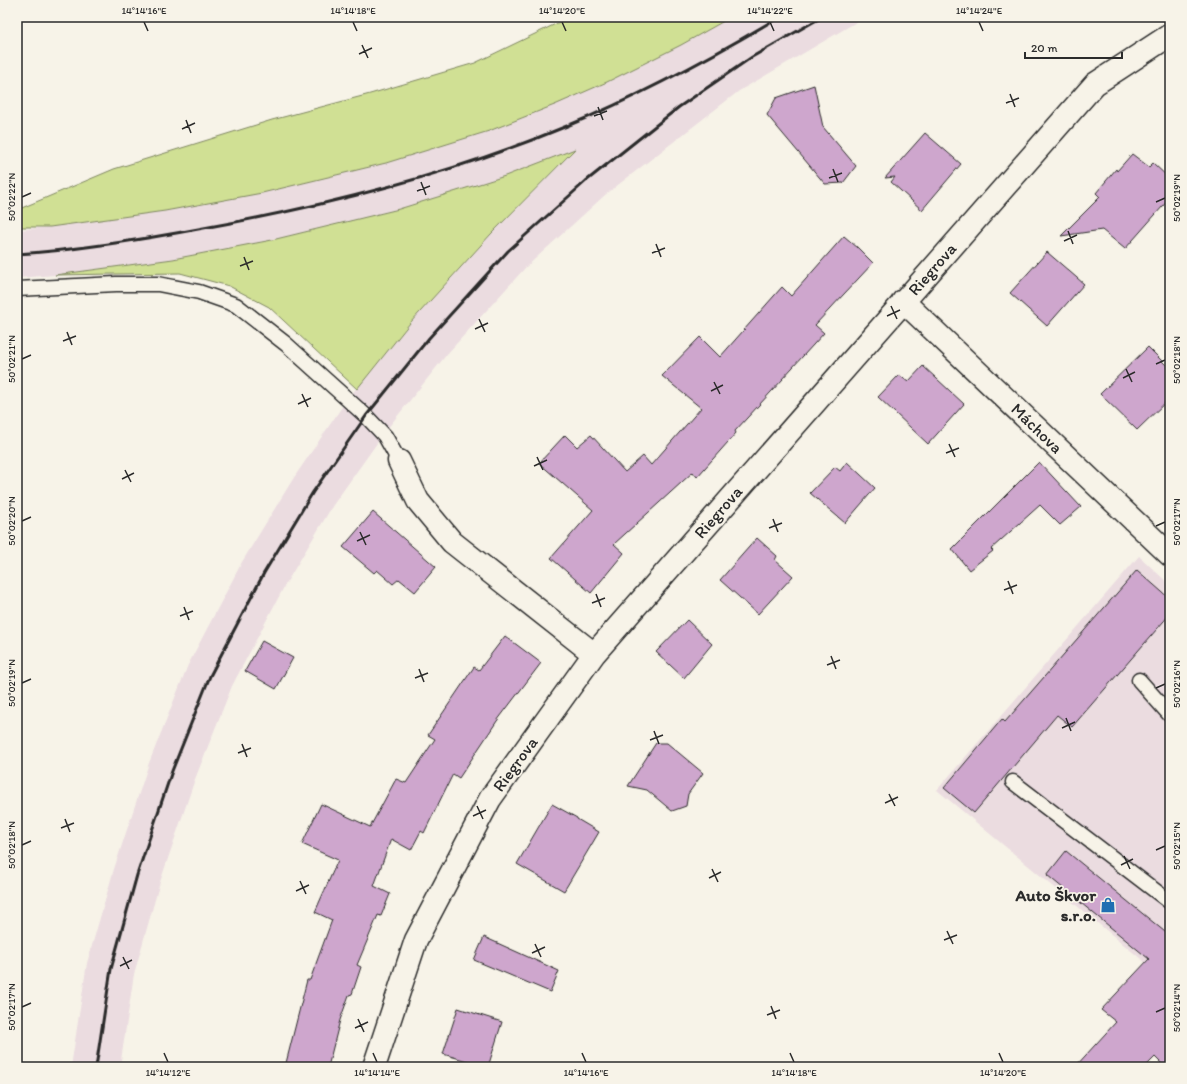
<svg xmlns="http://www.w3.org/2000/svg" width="1187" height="1084" font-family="Itim,sans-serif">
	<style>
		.built { fill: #ebdce0 }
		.green { fill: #d0e094; stroke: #7e8660 }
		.building { fill: #cea6cd; stroke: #2b2b2b }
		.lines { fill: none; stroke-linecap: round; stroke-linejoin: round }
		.service-casing { stroke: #2b2b2b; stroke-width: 17 }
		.minor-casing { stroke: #2b2b2b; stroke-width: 25 }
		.service { stroke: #f7f3e8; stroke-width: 14 }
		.minor { stroke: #f7f3e8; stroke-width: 22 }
		.rail { stroke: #2b2b2b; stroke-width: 3 }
		.ticks { fill: none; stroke: #2b2b2b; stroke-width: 1.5 }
		.labels { text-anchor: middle; stroke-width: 3.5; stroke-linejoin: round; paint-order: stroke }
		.street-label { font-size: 17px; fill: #2b2b2b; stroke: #f7f3e8 }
		.poi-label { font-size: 17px; font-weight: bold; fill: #2b2b2b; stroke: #f7f3e8; text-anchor: end }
		.neatline { fill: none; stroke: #2b2b2b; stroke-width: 1.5 }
		.ticks-label { font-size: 10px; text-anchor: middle; fill: #2b2b2b }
	</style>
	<rect width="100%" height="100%" fill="#f7f3e8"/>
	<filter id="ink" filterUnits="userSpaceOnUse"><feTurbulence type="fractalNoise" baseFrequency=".025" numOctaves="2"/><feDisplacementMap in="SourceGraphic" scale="8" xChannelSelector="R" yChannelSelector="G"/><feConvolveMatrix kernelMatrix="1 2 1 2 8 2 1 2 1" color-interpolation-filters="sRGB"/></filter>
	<g filter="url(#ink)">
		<path class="built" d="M 731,17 L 865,17 L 739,91 L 605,195 L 525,268 L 447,354 L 387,429 L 333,505 L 285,585 L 232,686 L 195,779 L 160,882 L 134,974 L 120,1067 L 71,1067 L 87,963 L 114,869 L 149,763 L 188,665 L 242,562 L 293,479 L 346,401 L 410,323 L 491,234 L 574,150 L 505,176 L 399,209 L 272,240 L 173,259 L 55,275 L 17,278 L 17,230 L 50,227 L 165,211 L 262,193 L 386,163 L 489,131 L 557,104 L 607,82 L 681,45 Z
			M 1139,556 L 1170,585 L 1170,983 L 937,790 Z"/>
		<path class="green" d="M 570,17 L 731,17 L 681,45 L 607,82 L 557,104 L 489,131 L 386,163 L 262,193 L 165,211 L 50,227 L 17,227 L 17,210 L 114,169 L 272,120 L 370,94 L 475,63 Z
			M 575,149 L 491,234 L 410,323 L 357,389 L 269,307 L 229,286 L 180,273 L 55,275 L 173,259 L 272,240 L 399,209 L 505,176 Z"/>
		<path class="building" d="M 814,85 L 823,127 L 856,166 L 843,183 L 825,184 L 767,115 L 776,98 Z
			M 925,133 L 961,164 L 922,210 L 891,182 L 895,177 L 885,178 Z
			M 1132,154 L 1149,167 L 1153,163 L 1170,179 L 1170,198 L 1125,249 L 1102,230 L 1061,236 L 1100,197 L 1096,193 L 1116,169 L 1117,171 Z
			M 844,236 L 858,248 L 873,263 L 815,325 L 824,333 L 782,379 L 783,379 L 735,431 L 736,433 L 697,477 L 693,472 L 614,544 L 624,553 L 591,593 L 551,558 L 593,510 L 539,463 L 565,435 L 577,447 L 591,435 L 625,472 L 643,456 L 651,465 L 701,408 L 662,376 L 700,337 L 720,357 L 782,287 L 791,296 Z
			M 1047,252 L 1084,284 L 1047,326 L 1010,293 Z
			M 1148,347 L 1170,369 L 1170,398 L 1137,430 L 1100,394 Z
			M 923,366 L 964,404 L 928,444 L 878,397 L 899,375 L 908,382 Z
			M 847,462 L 875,488 L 845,523 L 810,493 L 835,467 L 840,471 Z
			M 1039,462 L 1081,507 L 1060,525 L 1040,505 L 991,549 L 993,551 L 969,570 L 952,549 Z
			M 373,512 L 436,567 L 415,592 L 399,579 L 393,584 L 377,570 L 374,573 L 343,547 Z
			M 757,538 L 777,556 L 775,560 L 793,576 L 758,614 L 720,580 Z
			M 1137,570 L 1170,599 L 1170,614 L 1072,727 L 1057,715 L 974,813 L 944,788 L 1002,719 L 1005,722 Z
			M 687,620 L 712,644 L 684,678 L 656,652 Z
			M 505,636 L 541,663 L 497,721 L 459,778 L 453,774 L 424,833 L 421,831 L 411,850 L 391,839 L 374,886 L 390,894 L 381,916 L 378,915 L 357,965 L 361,967 L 352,994 L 349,995 L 340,1020 L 328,1067 L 285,1067 L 307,980 L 310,980 L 332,920 L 315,912 L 338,860 L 302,844 L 321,804 L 370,827 L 396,779 L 406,783 L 435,739 L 428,735 L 474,667 L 479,670 Z
			M 262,641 L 293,658 L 276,689 L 245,671 Z
			M 656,743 L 667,743 L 703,773 L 688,794 L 686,806 L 672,811 L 647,790 L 628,786 Z
			M 552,804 L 577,818 L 577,819 L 599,832 L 564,891 L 517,864 Z
			M 1066,851 L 1170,936 L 1170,1067 L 1165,1067 L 1155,1057 L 1145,1067 L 1075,1067 L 1116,1022 L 1101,1010 L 1149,959 L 1047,875 Z
			M 484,937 L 559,971 L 550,992 L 474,960 Z
			M 458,1008 L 502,1022 L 488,1067 L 443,1054 Z"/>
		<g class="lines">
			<g class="service-casing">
				<path id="service" d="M 17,289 L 116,284 L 158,284 L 199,292 L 236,305 L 286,344 L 366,416 L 385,436 L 399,461
					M 1139,680 L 1170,715
					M 1013,782 L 1170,902"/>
			</g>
			<g class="minor-casing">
				<path id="minor" d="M 903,301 L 1170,555
					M 399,461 L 418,501 L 452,542 L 594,654
					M 374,1067 L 416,940 L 490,799 L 594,654 L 1095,84 L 1170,35"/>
			</g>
			<use href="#service" class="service"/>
			<use href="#minor" class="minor"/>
			<path class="rail" d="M 17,254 C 81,250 146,239 209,227 C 331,205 452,174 567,126 C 642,95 710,58 779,17
				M 96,1067 L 111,969 L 137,875 L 172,771 L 210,676 L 264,573 L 313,492 L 366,416 L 429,338 L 508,251 L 586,181 L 679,107 L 752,57 L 822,17"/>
		</g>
	</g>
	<path class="ticks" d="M 144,22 L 148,31M 353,22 L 357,31M 562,22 L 566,31M 770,22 L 774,31M 979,22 L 983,31M 362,45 L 368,58M 359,54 L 372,48M 1010,94 L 1015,107M 1006,103 L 1019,98M 598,107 L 603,120M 594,116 L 607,111M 186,120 L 191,133M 182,129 L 195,123M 833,169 L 838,182M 829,178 L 842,173M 421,182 L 426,195M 417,191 L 430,186M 22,197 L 31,193M 1156,202 L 1165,198M 1068,231 L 1073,244M 1064,241 L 1077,235M 656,244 L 661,257M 652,253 L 665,248M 244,257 L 249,270M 240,266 L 253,261M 891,306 L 897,319M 887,316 L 900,310M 479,319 L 485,332M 475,329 L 488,323M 67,332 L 72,345M 63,341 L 76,336M 22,359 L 31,355M 1156,364 L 1165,360M 1126,369 L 1132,382M 1123,378 L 1135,372M 714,382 L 720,394M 711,391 L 723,385M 302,394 L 308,407M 298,404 L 311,398M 949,444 L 955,457M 946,453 L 959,448M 537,457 L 543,470M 534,466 L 547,460M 125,470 L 131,482M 122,479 L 134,473M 773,519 L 778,532M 22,521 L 31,517M 1156,526 L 1165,522M 769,528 L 782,523M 360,532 L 366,545M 357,541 L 370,535M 1008,581 L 1013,594M 1004,590 L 1017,585M 596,594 L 601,607M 592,603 L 605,598M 184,607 L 189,620M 180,616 L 193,611M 831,656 L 836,669M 827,665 L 840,660M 419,669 L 424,682M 415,678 L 428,673M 22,683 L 31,679M 1156,688 L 1165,684M 1066,718 L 1071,731M 1062,728 L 1075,722M 654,731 L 659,744M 650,740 L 663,735M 242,744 L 247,757M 238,753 L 251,748M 889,794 L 895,806M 885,803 L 898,797M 477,806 L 483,819M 473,816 L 486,810M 65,819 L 70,832M 61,828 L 74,823M 22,845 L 31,841M 1156,850 L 1165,846M 1124,856 L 1130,869M 1121,865 L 1133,859M 712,869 L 718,882M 709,878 L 721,872M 300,881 L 306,894M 296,891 L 309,885M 947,931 L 953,944M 944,940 L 957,935M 535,944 L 541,957M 532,953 L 545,947M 123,957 L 129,969M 120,966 L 132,960M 771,1006 L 776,1019M 22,1007 L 31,1003M 1156,1012 L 1165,1008M 767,1015 L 780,1010M 358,1019 L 364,1032M 355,1028 L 368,1022M 164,1053 L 168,1062M 373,1053 L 377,1062M 582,1053 L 586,1062M 790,1053 L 794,1062M 999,1053 L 1003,1062"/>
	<defs>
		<g id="shop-bare" transform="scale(1.2)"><path d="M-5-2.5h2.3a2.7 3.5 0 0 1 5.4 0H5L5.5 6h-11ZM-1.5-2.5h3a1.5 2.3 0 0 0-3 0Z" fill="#1f6fb2" stroke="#f7f3e8" stroke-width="2.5" paint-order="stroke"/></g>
	</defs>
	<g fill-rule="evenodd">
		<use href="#shop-bare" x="1108" y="905"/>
	</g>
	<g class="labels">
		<g class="street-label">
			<text transform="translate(932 269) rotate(-49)" y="6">Riegrova</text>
			<text transform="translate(1037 428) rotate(44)" y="6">Máchova</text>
			<text transform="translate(718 512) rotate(-49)" y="6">Riegrova</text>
			<text transform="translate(515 764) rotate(-54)" y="6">Riegrova</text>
		</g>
		<g class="poi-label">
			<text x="1096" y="901">Auto Škvor<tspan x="1096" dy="20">s.r.o.</tspan></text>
		</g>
	</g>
	<rect width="1187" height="1084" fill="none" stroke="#f7f3e8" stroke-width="44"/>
	<path d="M1025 52v6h97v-6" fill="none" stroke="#2b2b2b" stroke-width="2"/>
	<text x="1031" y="52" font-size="12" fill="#2b2b2b" stroke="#f7f3e8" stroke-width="3" paint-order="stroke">20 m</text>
	<rect x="22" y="22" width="1143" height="1040" class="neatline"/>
	<g class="ticks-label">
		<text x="144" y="14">14°14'16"E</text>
		<text x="353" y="14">14°14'18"E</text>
		<text x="562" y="14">14°14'20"E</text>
		<text x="770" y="14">14°14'22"E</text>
		<text x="979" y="14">14°14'24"E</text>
		<text transform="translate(11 197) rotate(-90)" y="4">50°02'22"N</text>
		<text transform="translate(1176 198) rotate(-90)" y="4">50°02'19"N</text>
		<text transform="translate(11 359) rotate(-90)" y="4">50°02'21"N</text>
		<text transform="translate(1176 360) rotate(-90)" y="4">50°02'18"N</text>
		<text transform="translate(11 521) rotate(-90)" y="4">50°02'20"N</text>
		<text transform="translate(1176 522) rotate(-90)" y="4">50°02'17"N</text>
		<text transform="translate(11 683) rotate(-90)" y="4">50°02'19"N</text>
		<text transform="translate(1176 684) rotate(-90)" y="4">50°02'16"N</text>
		<text transform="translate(11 845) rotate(-90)" y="4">50°02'18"N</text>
		<text transform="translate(1176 846) rotate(-90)" y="4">50°02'15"N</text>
		<text transform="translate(11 1007) rotate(-90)" y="4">50°02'17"N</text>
		<text transform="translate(1176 1008) rotate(-90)" y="4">50°02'14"N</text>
		<text x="168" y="1076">14°14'12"E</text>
		<text x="377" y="1076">14°14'14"E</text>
		<text x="586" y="1076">14°14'16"E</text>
		<text x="794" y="1076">14°14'18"E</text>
		<text x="1003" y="1076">14°14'20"E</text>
	</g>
</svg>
